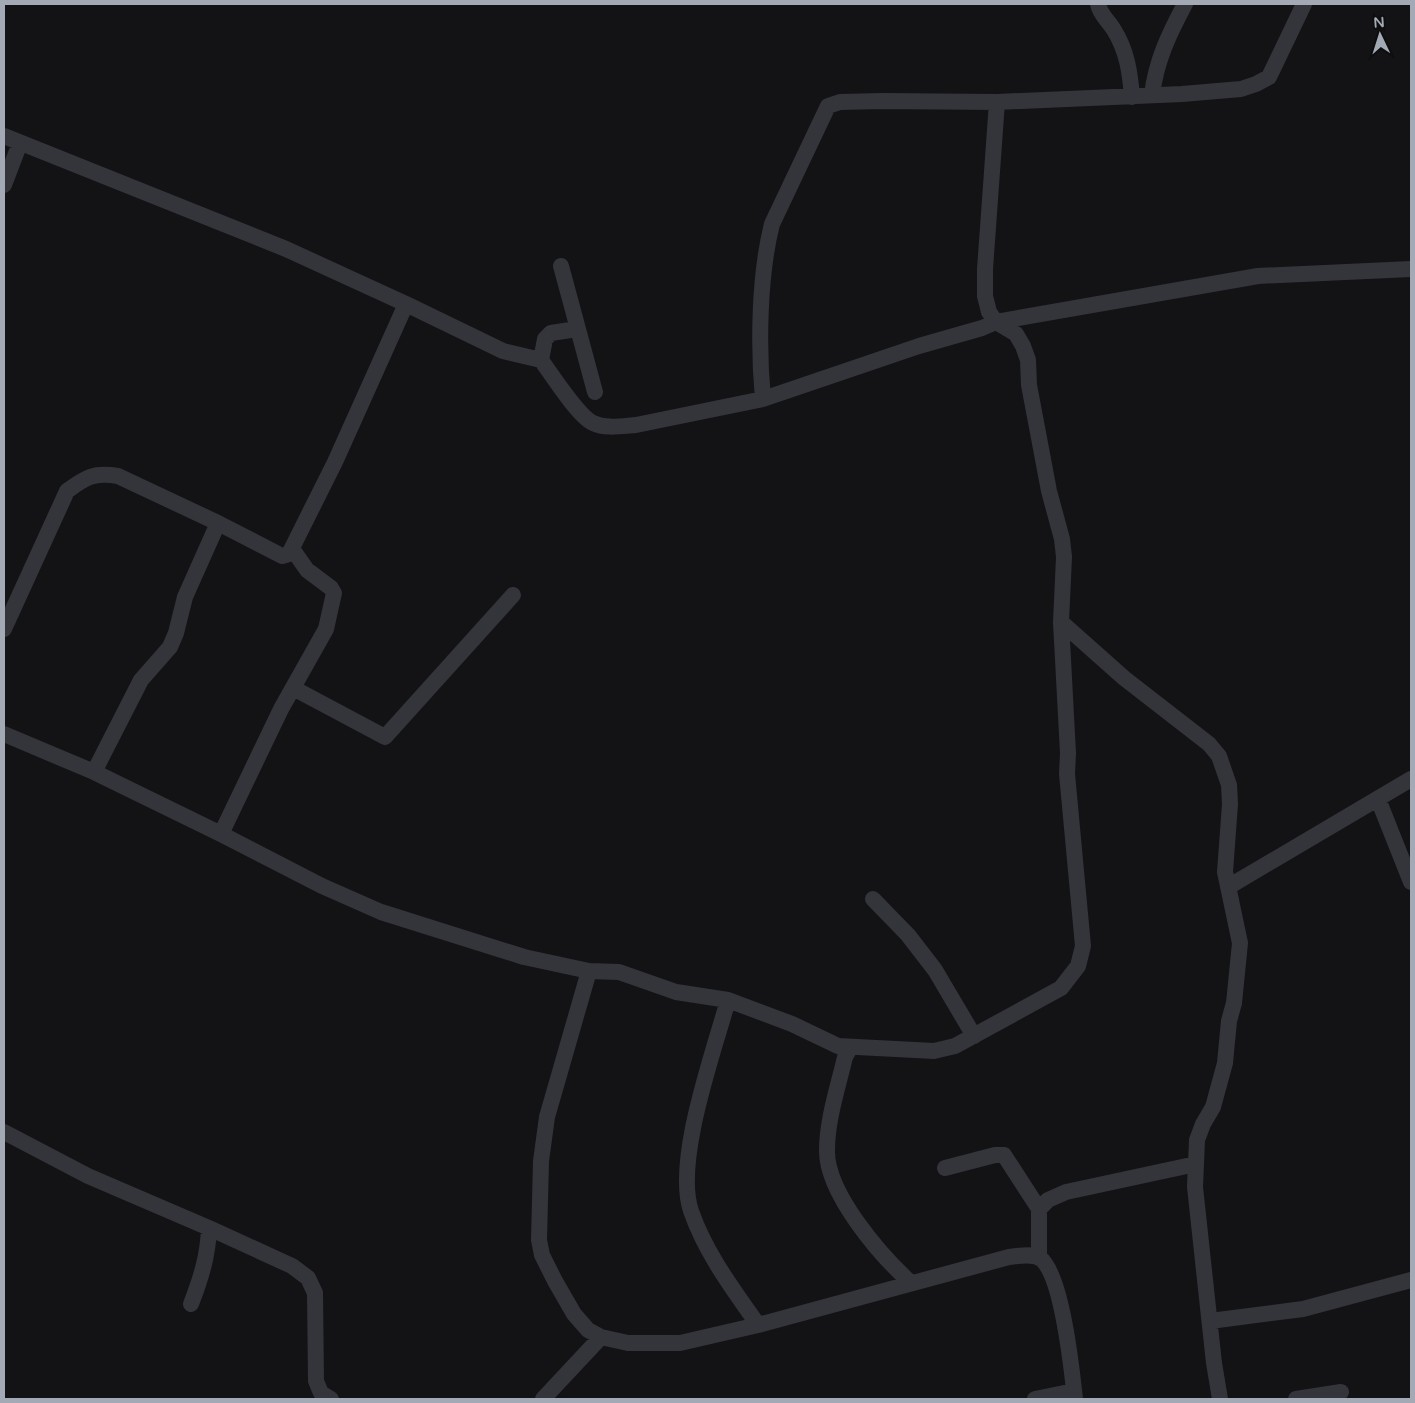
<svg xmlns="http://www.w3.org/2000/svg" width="1415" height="1403" font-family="'Varela Round',sans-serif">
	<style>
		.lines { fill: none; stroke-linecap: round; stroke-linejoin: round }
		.minor { stroke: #33353a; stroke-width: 16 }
	</style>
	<rect width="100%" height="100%" fill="#131315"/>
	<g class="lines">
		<path class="minor" d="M 1098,4 C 1100,15 1108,20 1114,30 C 1127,51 1130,72 1132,97
			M 1152,95 C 1156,61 1169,34 1185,4
			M 4,136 L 286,249 L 406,304 L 335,462 L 289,554 L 282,556 L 218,523 L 118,476 C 94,472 86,477 67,491 L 4,629
			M 4,185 L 20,143
			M 561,266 L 595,392
			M 406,304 L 503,351 L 541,360 C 552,375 578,416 593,423 C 605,429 622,426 636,425 L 763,399 L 919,346 L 982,328 L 996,322 L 1258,276 L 1411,269
			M 541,360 L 545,339 L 551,333 L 577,329
			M 763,399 C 758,347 759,275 772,224 L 828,106 L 840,102 L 882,101 L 997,102
			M 293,688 L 385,737 L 513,595
			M 4,734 L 94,772 L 221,834 L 322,886 L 381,912 L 524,957 L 589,971 L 619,972 L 676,992 L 728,1000 L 792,1024 L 838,1046 L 934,1051 L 955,1046 L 1061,988 L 1078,966 L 1083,946 L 1067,774 L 1068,753 L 1061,622
			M 94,772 L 141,680 L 170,647 L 176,633 L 185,597 L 218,523
			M 1378,799 L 1411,882
			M 221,834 L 281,709 L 326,629 L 334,593 L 331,588 L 307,570 L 293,550
			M 1228,887 L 1411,779
			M 873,899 L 908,935 L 935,970 L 974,1036
			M 589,971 L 547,1117 L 541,1161 L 539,1240 L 542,1255 L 555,1281 L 574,1314 L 588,1330 L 601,1337 L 628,1343 L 680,1343 L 758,1325 L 1009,1257 C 1019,1256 1031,1253 1040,1258 C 1062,1274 1072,1371 1075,1399
			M 728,1000 C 714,1051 674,1161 691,1211 C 706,1254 733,1289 758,1325
			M 850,1048 L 845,1057 C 838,1087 827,1120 827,1150 C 826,1193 881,1256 911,1283
			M 4,1132 L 88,1176 L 209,1228 C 208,1256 201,1278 191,1304
			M 945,1168 L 995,1155 L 1004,1155 L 1039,1209
			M 209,1228 L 292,1266 L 308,1278 L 315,1293 L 316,1381 L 321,1393 L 331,1399
			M 1039,1258 L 1039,1209 L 1048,1200 L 1066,1192 L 1196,1164
			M 1210,1321 L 1303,1309 L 1411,1280
			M 543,1399 L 601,1337
			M 1035,1399 L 1074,1391
			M 1220,1399 L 1214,1363 L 1195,1187 L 1197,1140 L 1203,1124 L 1213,1107 L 1225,1063 L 1229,1021 L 1234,1003 L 1240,943 L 1225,872 L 1230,804 L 1229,785 L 1219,756 L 1209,744 L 1124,678 L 1061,622 L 1064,557 L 1062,539 L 1049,491 L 1029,385 L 1028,360 L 1023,346 L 1016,334 L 996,322 L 989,312 L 985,296 L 985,269 L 997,102 L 1182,94 L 1241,89 L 1256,84 L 1269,77 L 1304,4
			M 1296,1399 L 1341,1392"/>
	</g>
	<rect width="1415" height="1403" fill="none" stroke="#a3aab6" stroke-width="10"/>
	<g transform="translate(1380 35) rotate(356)" stroke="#0e0e10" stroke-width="4" paint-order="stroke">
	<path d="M0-4L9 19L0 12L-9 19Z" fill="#a3aab6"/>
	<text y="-8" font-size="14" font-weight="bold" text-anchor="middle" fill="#a3aab6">N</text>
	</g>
</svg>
